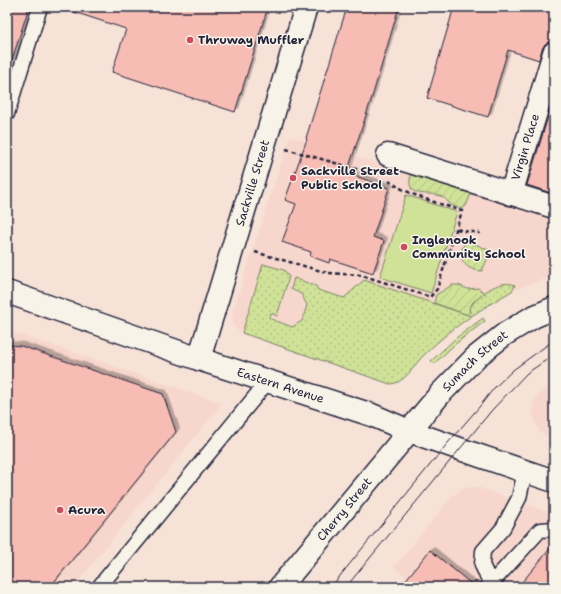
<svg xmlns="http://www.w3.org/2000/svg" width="561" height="594" font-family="'Shantell Sans',sans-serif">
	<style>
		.built { fill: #f7d7cd }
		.grass { fill: url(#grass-dots); stroke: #788269 }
		.park { fill: #cfe297; stroke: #788269 }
		.garden { fill: url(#garden-furrows); stroke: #788269 }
		.building { fill: #f7bcb4; stroke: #22223b; filter: url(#shadow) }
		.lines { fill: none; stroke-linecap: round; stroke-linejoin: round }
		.lane-casing { stroke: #22223b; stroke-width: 17 }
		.street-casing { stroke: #22223b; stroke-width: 25 }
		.secondary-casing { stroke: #22223b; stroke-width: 25 }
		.primary-casing { stroke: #22223b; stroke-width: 25 }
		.path { stroke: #22223b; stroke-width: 2.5; stroke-dasharray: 4 3; stroke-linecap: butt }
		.lane { stroke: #f7f3e8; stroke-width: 14 }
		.street { stroke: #f7f3e8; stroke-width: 22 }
		.secondary { stroke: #f7f3e8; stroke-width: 22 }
		.primary { stroke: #f7f3e8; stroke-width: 22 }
		.tram { stroke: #22223b; stroke-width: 1 }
		.poi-dot { fill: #d1495b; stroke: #f7f3e8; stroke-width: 1.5 }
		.labels { text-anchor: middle; stroke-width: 3; stroke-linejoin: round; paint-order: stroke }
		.poi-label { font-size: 12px; font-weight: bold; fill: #22223b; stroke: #f7f3e8; text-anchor: start }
		.street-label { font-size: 12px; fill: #22223b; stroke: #f7f3e8 }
	</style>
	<defs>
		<pattern id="grass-dots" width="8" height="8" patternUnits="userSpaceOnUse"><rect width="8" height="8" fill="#cfe297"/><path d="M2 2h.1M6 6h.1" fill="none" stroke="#b1c283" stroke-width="1.8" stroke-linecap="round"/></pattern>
		<pattern id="garden-furrows" width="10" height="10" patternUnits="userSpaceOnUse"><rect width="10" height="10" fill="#cfe297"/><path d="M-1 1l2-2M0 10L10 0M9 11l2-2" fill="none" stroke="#b1c283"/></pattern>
		<filter id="shadow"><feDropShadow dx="3.5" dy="-3.5" stdDeviation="0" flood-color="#0004"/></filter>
	</defs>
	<rect width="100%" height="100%" fill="#f7e2d8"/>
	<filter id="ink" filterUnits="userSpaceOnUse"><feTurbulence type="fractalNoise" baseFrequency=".025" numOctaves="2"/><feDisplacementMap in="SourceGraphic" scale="8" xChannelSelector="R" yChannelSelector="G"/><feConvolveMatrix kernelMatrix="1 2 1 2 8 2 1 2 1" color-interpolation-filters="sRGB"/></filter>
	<g filter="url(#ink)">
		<path class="built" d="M 290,136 L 554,219 L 554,276 L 512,291 L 471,316 L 424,355 L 401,381 L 395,384 L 390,384 L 242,333 L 233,325 L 232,319 L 232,313 Z
			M 7,330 L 222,403 L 74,587 L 7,587 Z
			M 554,383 L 554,439 L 540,432 L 535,423 L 533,415 L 533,404 L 537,396 L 541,392 Z
			M 478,487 L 554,514 L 554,587 L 418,587 L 394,567 L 452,496 L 463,488 Z"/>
		<path class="grass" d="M 263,264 L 284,270 L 289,277 L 277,316 L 271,313 L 269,318 L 292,327 L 302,321 L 307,305 L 301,294 L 291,289 L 294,278 L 316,286 L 318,290 L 344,298 L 364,280 L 471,316 L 469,309 C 477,296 499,278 515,285 L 512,291 C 481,309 449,329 423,356 C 413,366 406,383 390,384 L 242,333 Z"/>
		<path class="park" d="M 406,195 L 457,212 L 431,293 L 380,277 Z"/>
		<path class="garden" d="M 411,174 L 471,193 L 466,206 L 461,209 C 457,207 452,206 449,203 C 447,201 445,198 442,197 C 429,190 404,201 411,174 Z
			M 466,240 L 491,251 L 482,271 C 472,271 460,265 461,252 C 462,248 464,244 466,240 Z
			M 452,285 L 458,285 L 468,289 L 478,288 L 485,293 L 473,302 L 469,309 L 471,316 L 434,303 L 436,295 Z
			M 483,318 L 485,321 L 454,345 L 434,364 L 431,361 L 456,338 Z"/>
		<path class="building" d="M 7,7 L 29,7 L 11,63 L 7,63 Z
			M 71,7 L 268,7 L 235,112 L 112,72 L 126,29 L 71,11 Z
			M 347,7 L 399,7 L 373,94 L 347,173 L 389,188 L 373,237 L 384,241 L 373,273 L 330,259 L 329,263 L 310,256 L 311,252 L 282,242 L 296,204 L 285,200 L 307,139 L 306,138 Z
			M 454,7 L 554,7 L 554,41 L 551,41 L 545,44 L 542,49 L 539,60 L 508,50 L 488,117 L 427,98 Z
			M 552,104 L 554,104 L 554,194 L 527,185 Z
			M 7,345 L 21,346 L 163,394 L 176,432 L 50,587 L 7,587 Z
			M 554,544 L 554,587 L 518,587 Z
			M 430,550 L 475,587 L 400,587 Z"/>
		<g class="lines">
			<g class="lane-casing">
				<path id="lane" d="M 7,114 L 40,7
					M 491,584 L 482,565 L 483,551 L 503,528 L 519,498 L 525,471
					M 99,587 L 268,381
					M 488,587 L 540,530 L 554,529"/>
			</g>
			<g class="street-casing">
				<g id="street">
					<path d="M 388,155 L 554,207"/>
					<path id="s1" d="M 511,194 L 554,53"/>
					<path id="s2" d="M 199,359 L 306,7"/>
				</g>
			</g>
			<g class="secondary-casing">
				<g id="secondary">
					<path id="s3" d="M 280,587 L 440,394 L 476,357 L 505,334 L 533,317 L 554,308"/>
				</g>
			</g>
			<g class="primary-casing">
				<g id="primary">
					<path id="s4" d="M 7,292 L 199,359 L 372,415 L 409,431 L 477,455 L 554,481"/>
				</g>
			</g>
			<path class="path" d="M 286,149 L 374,174
				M 457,229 L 464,231 L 480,233
				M 255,252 L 328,273 L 361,275 L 430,297 L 437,289 L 462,211 C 438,203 410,196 389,181"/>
			<use href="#lane" class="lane"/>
			<use href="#street" class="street"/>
			<use href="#secondary" class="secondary"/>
			<use href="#primary" class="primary"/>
			<path class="tram" d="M 331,587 L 447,444 L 480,406 L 494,388 L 513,370 L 554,340
				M 346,587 L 492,410 L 527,373 L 554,355"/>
		</g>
	</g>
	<g class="poi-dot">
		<circle cx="190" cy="40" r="4"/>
		<circle cx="293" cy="178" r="4"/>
		<circle cx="404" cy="247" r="4"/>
		<circle cx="60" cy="510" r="4"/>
	</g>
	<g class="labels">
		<g class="poi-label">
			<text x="198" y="44">Thruway Muffler</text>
			<text x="301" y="175">Sackville Street<tspan x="301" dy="14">Public School</tspan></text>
			<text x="412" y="244">Inglenook<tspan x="412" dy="14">Community School</tspan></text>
			<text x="68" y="514">Acura</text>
		</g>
		<g class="street-label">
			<text dy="4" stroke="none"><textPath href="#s1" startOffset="49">Virgin Place</textPath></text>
			<text dy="4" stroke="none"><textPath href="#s2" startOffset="184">Sackville Street</textPath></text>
			<text dy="4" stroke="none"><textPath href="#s3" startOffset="299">Sumach Street</textPath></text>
			<text dy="4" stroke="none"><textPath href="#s4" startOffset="289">Eastern Avenue</textPath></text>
			<text dy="4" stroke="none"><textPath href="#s3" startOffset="101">Cherry Street</textPath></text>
		</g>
	</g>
	<rect width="561" height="594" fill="none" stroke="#f7f3e8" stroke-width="24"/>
	<rect x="12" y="12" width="537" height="570" fill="none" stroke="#22223b" stroke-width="1.5" filter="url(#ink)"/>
</svg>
